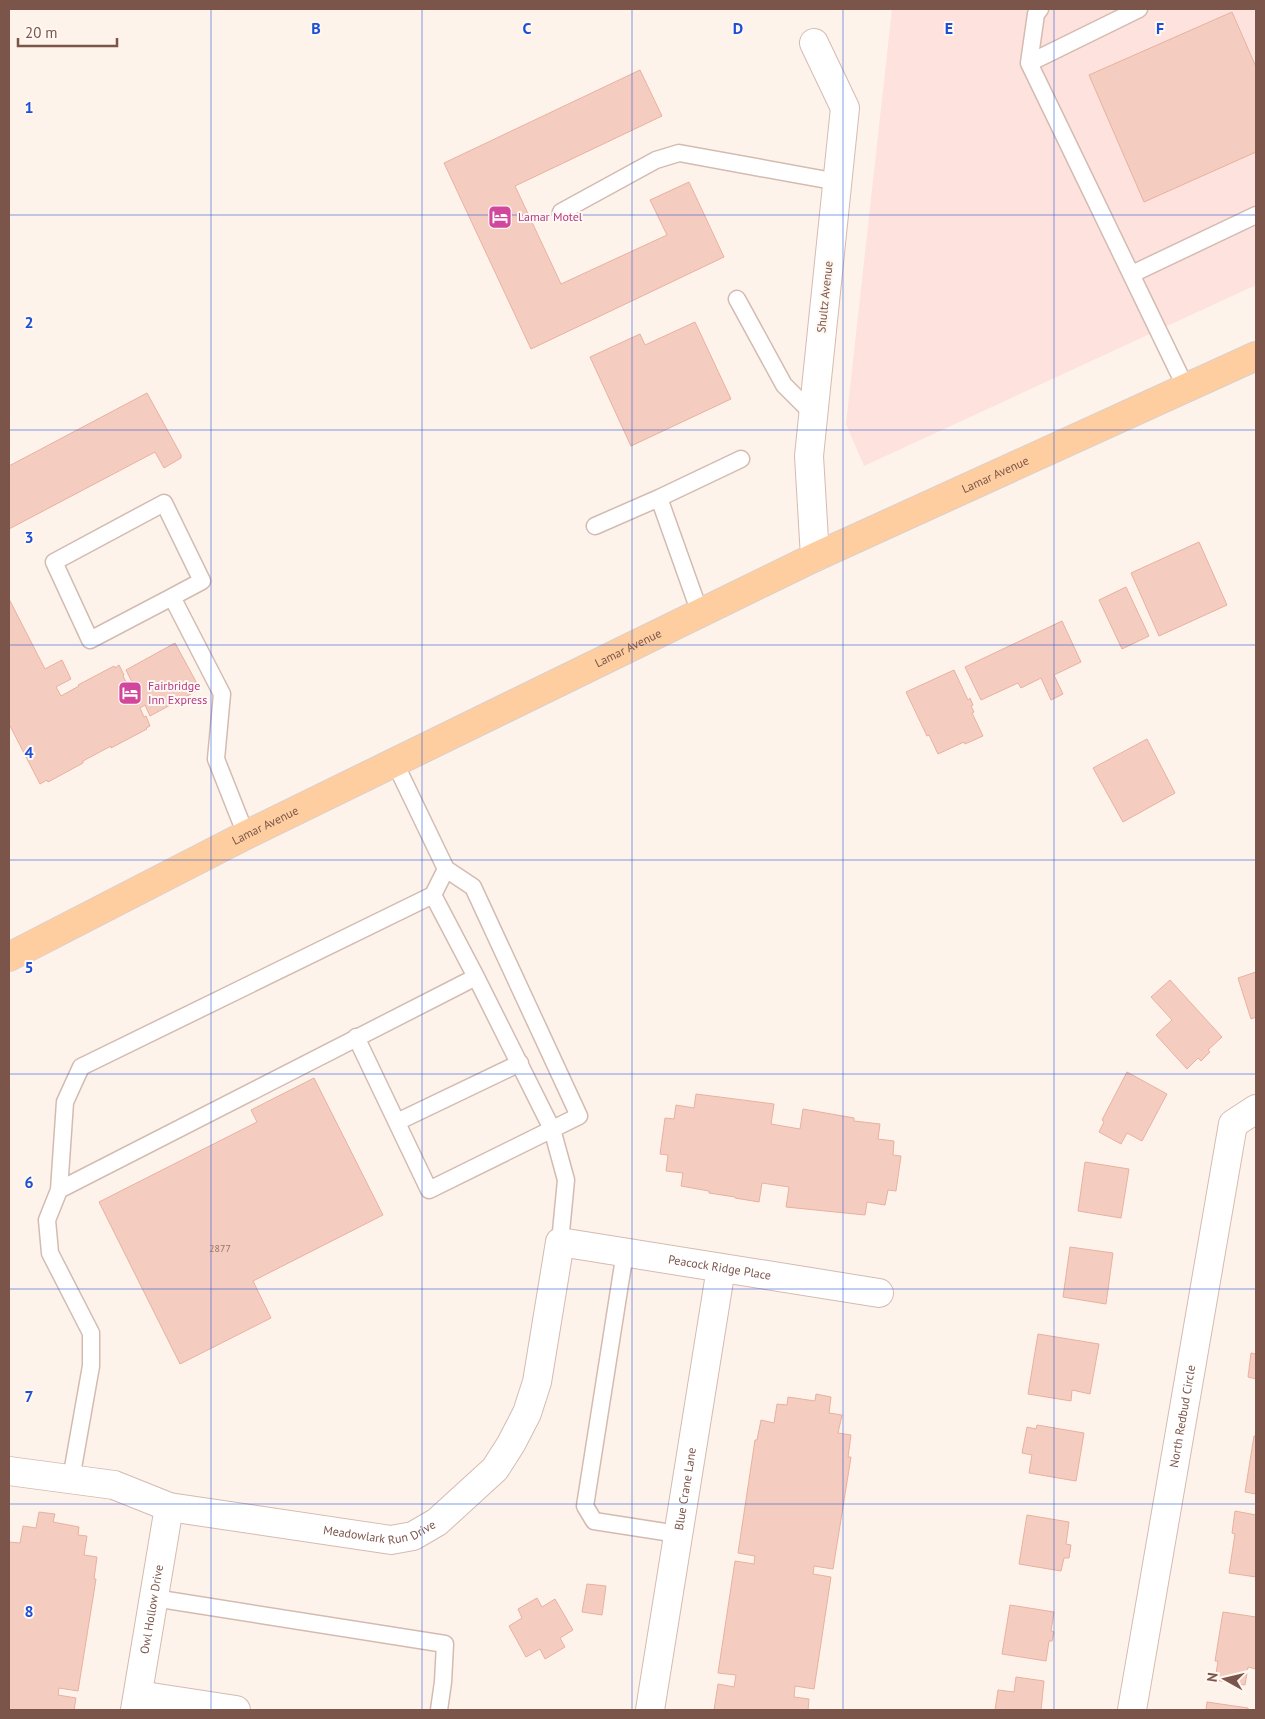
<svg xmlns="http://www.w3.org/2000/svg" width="1265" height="1719" font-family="'PT Sans',sans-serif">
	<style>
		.commercial { fill: #fee2dd }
		.building { fill: #f5cdc0; stroke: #e9b09f }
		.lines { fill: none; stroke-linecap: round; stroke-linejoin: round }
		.lane-casing { stroke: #d4bbb1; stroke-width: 19 }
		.street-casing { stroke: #d4bbb1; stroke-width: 30 }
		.primary-casing { stroke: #dacfcc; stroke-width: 30 }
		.lane { stroke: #fff; stroke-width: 16 }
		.street { stroke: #fff; stroke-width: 28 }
		.primary { stroke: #ffcea0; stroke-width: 28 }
		.grid { fill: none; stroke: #1d4ed8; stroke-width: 1; stroke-opacity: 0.55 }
		.labels { text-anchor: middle; stroke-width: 4; stroke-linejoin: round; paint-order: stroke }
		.number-label { font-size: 10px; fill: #9a7368 }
		.hotel-label { font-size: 12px; fill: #b23c85; stroke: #fff8f2; text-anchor: start }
		.street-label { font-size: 12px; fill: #7b554a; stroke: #fff8f2 }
		.grid-label { font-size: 16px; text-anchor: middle; font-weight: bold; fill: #1d4ed8; stroke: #fff8f2; stroke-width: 4; stroke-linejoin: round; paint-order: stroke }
	</style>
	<rect width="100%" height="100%" fill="#fef3ea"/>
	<path class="commercial" d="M 892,9 L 1256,9 L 1256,285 L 864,466 L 846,424 Z"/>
	<path class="building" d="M 1232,12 L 1256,67 L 1256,152 L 1144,202 L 1089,75 Z
		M 640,70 L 662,116 L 515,186 L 561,284 L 667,235 L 650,200 L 689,182 L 724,257 L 531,349 L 444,163 Z
		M 695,322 L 731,399 L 631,446 L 590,357 L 640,334 L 645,345 Z
		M 147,393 L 181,455 L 181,458 L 164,468 L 155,452 L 9,529 L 9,466 Z
		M 1199,542 L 1227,605 L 1159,636 L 1131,573 Z
		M 1126,587 L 1149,636 L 1122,649 L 1099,600 Z
		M 9,599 L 45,669 L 62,660 L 71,679 L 56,687 L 61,696 L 79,686 L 78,685 L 114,666 L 115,668 L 119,665 L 124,675 L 123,676 L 129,688 L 134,686 L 126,670 L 175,643 L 200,689 L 150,716 L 145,705 L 140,708 L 144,717 L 146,716 L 150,726 L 146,728 L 147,729 L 111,748 L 111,746 L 83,761 L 83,763 L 48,782 L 47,780 L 40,784 L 9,724 L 10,722 L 9,720 Z
		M 1062,621 L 1081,662 L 1054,675 L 1063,694 L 1051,700 L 1041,678 L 1021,688 L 1018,683 L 981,700 L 965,667 Z
		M 954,670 L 968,700 L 970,698 L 973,705 L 971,706 L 974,712 L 972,713 L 983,736 L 965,744 L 964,742 L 938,754 L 929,735 L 927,736 L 906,692 Z
		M 1147,739 L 1175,793 L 1123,822 L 1093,768 Z
		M 1256,972 L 1256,1017 L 1251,1019 L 1238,978 Z
		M 1170,980 L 1222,1037 L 1208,1050 L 1210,1052 L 1201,1061 L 1198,1058 L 1187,1069 L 1156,1035 L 1172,1020 L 1151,997 Z
		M 1127,1072 L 1167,1094 L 1142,1141 L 1127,1133 L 1121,1144 L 1099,1132 L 1104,1122 L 1102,1120 Z
		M 314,1078 L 383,1215 L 253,1281 L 271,1318 L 180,1364 L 99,1202 L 257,1122 L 251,1110 Z
		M 696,1094 L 774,1104 L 771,1124 L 800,1129 L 803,1109 L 854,1118 L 854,1121 L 880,1124 L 878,1139 L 894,1141 L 893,1155 L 901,1156 L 896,1191 L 888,1190 L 885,1205 L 867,1202 L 865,1215 L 786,1207 L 789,1187 L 762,1183 L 759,1202 L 735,1198 L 735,1197 L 709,1193 L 709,1191 L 681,1186 L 683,1173 L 666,1171 L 668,1155 L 660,1154 L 665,1118 L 674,1119 L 676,1105 L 694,1108 Z
		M 1085,1162 L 1129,1169 L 1121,1218 L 1078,1211 Z
		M 1070,1247 L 1113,1253 L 1106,1304 L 1063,1297 Z
		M 1038,1334 L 1099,1344 L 1090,1394 L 1072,1390 L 1071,1401 L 1028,1394 Z
		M 1251,1353 L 1256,1354 L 1256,1379 L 1248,1377 Z
		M 816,1394 L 831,1397 L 829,1413 L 842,1415 L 838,1433 L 851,1435 L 848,1457 L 851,1457 L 833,1569 L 814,1566 L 813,1574 L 831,1577 L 814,1689 L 795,1686 L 794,1697 L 809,1699 L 808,1710 L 714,1710 L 718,1684 L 734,1687 L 736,1675 L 718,1673 L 735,1561 L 754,1564 L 755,1556 L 738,1553 L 755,1440 L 757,1440 L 761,1420 L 774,1423 L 777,1404 L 787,1405 L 788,1397 L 815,1401 Z
		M 1037,1425 L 1084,1433 L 1076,1481 L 1029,1473 L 1032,1455 L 1022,1453 L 1027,1427 L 1036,1429 Z
		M 1254,1436 L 1256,1436 L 1256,1494 L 1245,1492 Z
		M 1235,1511 L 1256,1515 L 1256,1577 L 1229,1573 L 1235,1534 L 1232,1533 Z
		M 39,1512 L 55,1514 L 53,1522 L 79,1527 L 78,1535 L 87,1536 L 84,1555 L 97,1557 L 94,1579 L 96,1579 L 78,1691 L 59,1688 L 58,1695 L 76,1698 L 74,1710 L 9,1710 L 9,1542 L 20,1543 L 23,1526 L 36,1528 Z
		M 1027,1515 L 1069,1522 L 1066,1544 L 1071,1545 L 1069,1558 L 1064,1558 L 1061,1571 L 1019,1564 Z
		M 587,1584 L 606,1586 L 602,1615 L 582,1612 Z
		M 537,1598 L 542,1607 L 555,1599 L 573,1630 L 560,1638 L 565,1647 L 545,1659 L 540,1649 L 526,1657 L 509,1626 L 522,1618 L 518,1609 Z
		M 1010,1605 L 1054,1612 L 1051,1631 L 1054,1632 L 1052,1641 L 1049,1641 L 1046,1661 L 1002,1654 Z
		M 1223,1612 L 1256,1617 L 1256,1669 L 1248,1667 L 1245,1685 L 1215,1680 L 1218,1661 L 1215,1661 Z
		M 1016,1677 L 1044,1681 L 1041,1710 L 995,1710 L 998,1690 L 1014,1692 Z
		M 1207,1702 L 1248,1708 L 1248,1710 L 1206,1710 Z"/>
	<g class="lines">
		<g class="lane-casing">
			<path id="lane" d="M 1040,9 L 1036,14 L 1029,63 L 1186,388
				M 1029,63 L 1139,9
				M 561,212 L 656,160 L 679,153 L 838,182
				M 1132,274 L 1256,215
				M 737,299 L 784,385 L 813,414
				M 595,526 L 659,498
				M 172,597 L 202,581 L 164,503 L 54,562 L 90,640 L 172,597 L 222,694 L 216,759 L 246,835
				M 700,613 L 659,498 L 741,459
				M 476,977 L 552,1129 L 566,1180 L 560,1242
				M 356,1037 L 429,1190 L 579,1116 L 473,887 L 446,869
				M 397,1122 L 520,1063
				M 59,1190 L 65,1102 L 81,1067 L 433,895
				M 625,1252 L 585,1506 L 594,1521 L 678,1534
				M 71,1479 L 91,1366 L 91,1333 L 50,1253 L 47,1220 L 59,1190 L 476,977 L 433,895 L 446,869 L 394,761
				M 154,1598 L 445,1644 L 443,1682 L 439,1710"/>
		</g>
		<g class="street-casing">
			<g id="street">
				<path d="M 814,43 L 845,108 L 809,456 L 815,557"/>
				<path id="s1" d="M 9,1471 L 114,1485 L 169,1507 L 391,1540 L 413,1536 L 437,1522 L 495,1469 L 511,1444 L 527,1413 L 537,1382 L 560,1242 L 879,1293"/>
				<path d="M 138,1695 L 236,1710"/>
				<path id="s2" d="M 135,1710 L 169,1507"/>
				<path id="s3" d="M 650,1710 L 721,1268"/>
				<path id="s4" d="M 1132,1710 L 1233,1124 L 1256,1109"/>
			</g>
		</g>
		<g class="primary-casing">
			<g id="primary">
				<path id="s5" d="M 9,957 L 246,835 L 815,557 L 1256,356"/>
			</g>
		</g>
		<use href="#lane" class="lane"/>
		<use href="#street" class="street"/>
		<use href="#primary" class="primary"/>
	</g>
	<path class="grid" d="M 211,9 L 211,1710M 422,9 L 422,1710M 632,9 L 632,1710M 843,9 L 843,1710M 1054,9 L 1054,1710M 9,215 L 1256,215M 9,430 L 1256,430M 9,645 L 1256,645M 9,860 L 1256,860M 9,1074 L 1256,1074M 9,1289 L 1256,1289M 9,1504 L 1256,1504"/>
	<defs>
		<g id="hotel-square" transform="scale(1.25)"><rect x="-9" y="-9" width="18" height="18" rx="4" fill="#d1479c" stroke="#fff8f2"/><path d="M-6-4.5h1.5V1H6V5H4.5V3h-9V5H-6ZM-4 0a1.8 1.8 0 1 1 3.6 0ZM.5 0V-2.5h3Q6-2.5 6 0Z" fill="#fff"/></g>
	</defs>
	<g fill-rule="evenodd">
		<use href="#hotel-square" x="500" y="217"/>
		<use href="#hotel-square" x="130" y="693"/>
	</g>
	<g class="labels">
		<g class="number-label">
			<text x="220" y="1252">2877</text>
		</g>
		<g class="hotel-label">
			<text x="518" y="221">Lamar Motel</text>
			<text x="148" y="690">Fairbridge<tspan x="148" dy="14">Inn Express</tspan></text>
		</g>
		<g class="street-label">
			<text transform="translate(825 297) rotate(-84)" y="4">Shultz Avenue</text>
			<text dy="4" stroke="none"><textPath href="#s5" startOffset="1098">Lamar Avenue</textPath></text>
			<text dy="4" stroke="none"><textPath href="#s5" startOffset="692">Lamar Avenue</textPath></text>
			<text dy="4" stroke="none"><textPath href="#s5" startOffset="288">Lamar Avenue</textPath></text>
			<text dy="4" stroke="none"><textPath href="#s1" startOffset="919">Peacock Ridge Place</textPath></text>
			<text dy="4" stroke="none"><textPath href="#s4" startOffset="298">North Redbud Circle</textPath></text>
			<text dy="4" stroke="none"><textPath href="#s3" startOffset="224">Blue Crane Lane</textPath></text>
			<text dy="4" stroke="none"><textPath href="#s1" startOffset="379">Meadowlark Run Drive</textPath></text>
			<text dy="4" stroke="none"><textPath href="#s2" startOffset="102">Owl Hollow Drive</textPath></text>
		</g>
	</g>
	<g class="grid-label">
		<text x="316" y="34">B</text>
		<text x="527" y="34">C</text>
		<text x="738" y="34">D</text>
		<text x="949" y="34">E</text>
		<text x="1160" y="34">F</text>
		<text x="29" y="113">1</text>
		<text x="29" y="328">2</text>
		<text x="29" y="543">3</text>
		<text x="29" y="758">4</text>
		<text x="29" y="973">5</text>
		<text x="29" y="1188">6</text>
		<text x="29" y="1402">7</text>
		<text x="29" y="1617">8</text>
	</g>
	<rect width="1265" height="1719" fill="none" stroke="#7b554a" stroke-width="20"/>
	<g transform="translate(1225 1679) rotate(278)" stroke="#fff8f2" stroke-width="4" paint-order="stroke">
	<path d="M0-4L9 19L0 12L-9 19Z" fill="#7b554a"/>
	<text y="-8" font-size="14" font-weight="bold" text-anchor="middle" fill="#7b554a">N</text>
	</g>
	<path d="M18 38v8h99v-8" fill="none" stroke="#7b554a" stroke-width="2.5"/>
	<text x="25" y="38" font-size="15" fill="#7b554a" stroke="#fff8f2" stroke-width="4" paint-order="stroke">20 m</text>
</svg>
